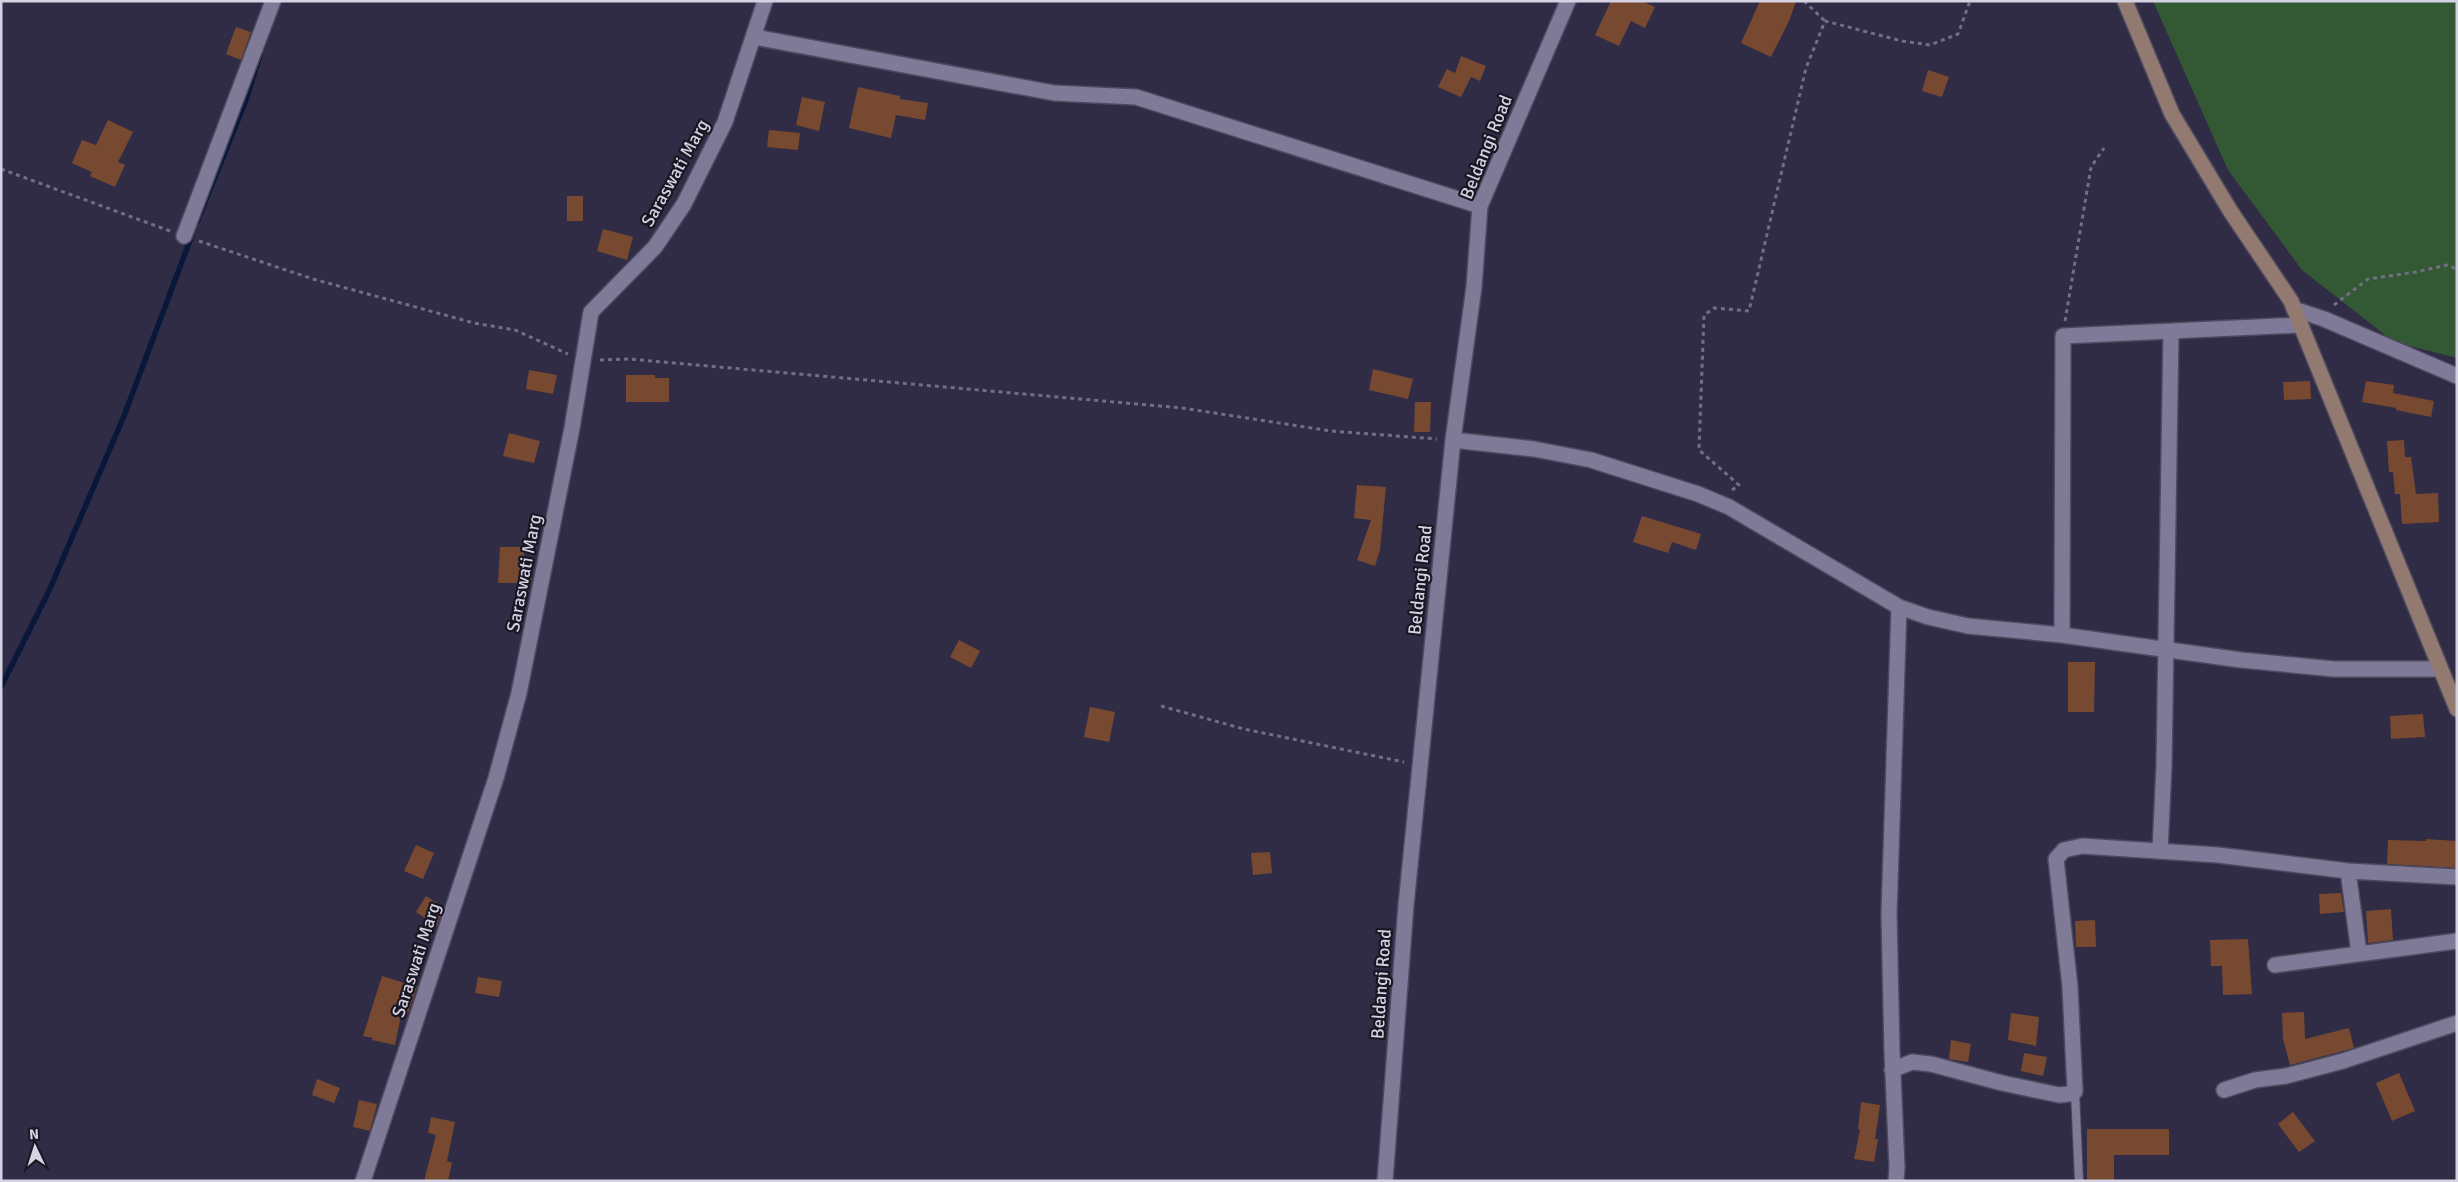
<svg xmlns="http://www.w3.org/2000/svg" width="2458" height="1182" font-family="Signika,sans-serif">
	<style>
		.green { fill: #335834 }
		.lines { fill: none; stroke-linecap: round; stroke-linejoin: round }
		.stream { stroke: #09173b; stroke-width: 5.5 }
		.building { fill: #774931 }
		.lane-casing { stroke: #4d495f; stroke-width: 10 }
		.street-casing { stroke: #4d495f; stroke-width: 18 }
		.secondary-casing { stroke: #4d495f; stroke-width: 18 }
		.path { stroke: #726e85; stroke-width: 3; stroke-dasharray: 4 4; stroke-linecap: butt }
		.lane { stroke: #7e7a98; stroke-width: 8 }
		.street { stroke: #7e7a98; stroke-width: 15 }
		.secondary { stroke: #927a70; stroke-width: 15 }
		.labels { text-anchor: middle; stroke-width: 4.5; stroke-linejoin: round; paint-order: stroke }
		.street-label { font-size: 18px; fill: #d4d2e3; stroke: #191722 }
	</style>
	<rect width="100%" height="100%" fill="#312c46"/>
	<path class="green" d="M 2153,1 L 2457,1 L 2457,358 L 2394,342 L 2302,270 L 2228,170 Z"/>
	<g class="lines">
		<path class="stream" d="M 197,222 L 246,100 L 260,55
			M 1,687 L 49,591 L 124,416 L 192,235"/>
	</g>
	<path class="building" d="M 1611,1 L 1642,1 L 1655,7 L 1645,28 L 1631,21 L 1619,46 L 1595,35 Z
		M 1760,1 L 1796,1 L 1789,21 L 1771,57 L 1741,43 Z
		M 236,27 L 251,32 L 241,60 L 226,54 Z
		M 1461,56 L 1486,66 L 1480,81 L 1471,77 L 1461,97 L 1438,87 L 1447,69 L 1455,73 Z
		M 1928,70 L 1949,77 L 1942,97 L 1922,91 Z
		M 858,87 L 900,96 L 900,99 L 928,103 L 925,120 L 896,115 L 891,138 L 849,128 Z
		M 802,97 L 825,102 L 819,131 L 796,125 Z
		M 108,120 L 133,132 L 118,162 L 125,165 L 115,187 L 90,176 L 92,172 L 72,163 L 82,140 L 96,145 Z
		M 769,130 L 800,133 L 798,150 L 767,147 Z
		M 567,196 L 583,196 L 583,221 L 567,221 Z
		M 603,229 L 633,237 L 627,260 L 597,251 Z
		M 1373,369 L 1413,379 L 1408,399 L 1369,390 Z
		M 529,370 L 557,375 L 553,394 L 526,389 Z
		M 626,375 L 655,375 L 655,378 L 669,378 L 669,402 L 626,402 Z
		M 2310,381 L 2311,399 L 2284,400 L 2283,382 Z
		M 2366,381 L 2394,385 L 2393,393 L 2434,401 L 2431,417 L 2396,410 L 2396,408 L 2362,402 Z
		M 1415,402 L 1431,402 L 1430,432 L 1414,432 Z
		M 509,433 L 540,441 L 534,463 L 503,456 Z
		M 2404,440 L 2405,457 L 2411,457 L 2416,494 L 2438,493 L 2439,522 L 2402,524 L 2400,494 L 2395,494 L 2393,472 L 2389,472 L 2387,441 Z
		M 1357,485 L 1386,487 L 1380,550 L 1375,566 L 1357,560 L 1371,520 L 1354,518 Z
		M 1642,516 L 1701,534 L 1696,550 L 1672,542 L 1668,553 L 1633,542 Z
		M 500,547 L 524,547 L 524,568 L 532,568 L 531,583 L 498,583 Z
		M 959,640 L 980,651 L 971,668 L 950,657 Z
		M 2068,662 L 2095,662 L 2094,712 L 2068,712 Z
		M 1090,707 L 1115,712 L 1109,742 L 1084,737 Z
		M 2423,714 L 2425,737 L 2391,739 L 2390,716 Z
		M 2426,839 L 2457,841 L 2457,868 L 2387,864 L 2388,840 L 2426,841 Z
		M 416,845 L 434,853 L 423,879 L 404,871 Z
		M 1270,852 L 1272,873 L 1253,875 L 1251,853 Z
		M 2341,893 L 2344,912 L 2320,914 L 2319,894 Z
		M 426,896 L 443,907 L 437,926 L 416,912 Z
		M 2391,909 L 2393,940 L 2368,943 L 2366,911 Z
		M 2095,920 L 2096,947 L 2076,947 L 2075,921 Z
		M 2248,939 L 2252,994 L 2223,995 L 2222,966 L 2211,966 L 2210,940 Z
		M 382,976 L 417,987 L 407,1016 L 401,1015 L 395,1045 L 372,1040 L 373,1038 L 363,1036 Z
		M 478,977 L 502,981 L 499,997 L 475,993 Z
		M 2304,1012 L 2305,1039 L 2349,1028 L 2354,1048 L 2290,1065 L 2283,1039 L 2282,1013 Z
		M 2011,1013 L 2039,1017 L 2036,1046 L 2008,1040 Z
		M 1951,1040 L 1971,1044 L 1968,1062 L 1949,1059 Z
		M 2024,1053 L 2047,1057 L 2043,1076 L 2021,1071 Z
		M 2399,1073 L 2415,1111 L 2392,1121 L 2376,1083 Z
		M 317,1079 L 340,1088 L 334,1103 L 312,1095 Z
		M 359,1100 L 377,1104 L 370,1131 L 353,1127 Z
		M 1861,1102 L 1880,1105 L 1875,1139 L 1878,1139 L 1874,1162 L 1854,1159 L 1860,1130 L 1858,1129 Z
		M 2293,1112 L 2315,1141 L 2299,1152 L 2278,1124 Z
		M 431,1117 L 455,1122 L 447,1161 L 452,1163 L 448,1181 L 424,1181 L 436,1135 L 428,1133 Z
		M 2087,1129 L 2169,1129 L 2169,1155 L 2114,1155 L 2114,1181 L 2087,1181 Z"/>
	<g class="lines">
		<g class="lane-casing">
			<path id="lane" d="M 2075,1091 L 2079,1181"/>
		</g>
		<g class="street-casing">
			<path id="street" d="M 754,37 L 1054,93 L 1136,97 L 1480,206
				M 184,236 L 273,1
				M 2294,309 L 2324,319 L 2457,376
				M 1453,440 L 1534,449 L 1591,460 L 1698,494 L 1729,507 L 1899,607 L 1928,617 L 1968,626 L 2062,635 L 2241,660 L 2334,669 L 2440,669
				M 2062,635 L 2063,336 L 2171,331
				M 2160,851 L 2164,766 L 2171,331 L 2300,325
				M 2359,953 L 2348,871 L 2457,877
				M 2275,965 L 2457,941
				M 1892,1070 L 1912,1062 L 1931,1064 L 2002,1083 L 2059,1095 L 2069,1094 L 2075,1091 L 2070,987 L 2056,859 L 2064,850 L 2082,846 L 2218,855 L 2348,871
				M 2224,1090 L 2255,1080 L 2286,1076 L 2343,1061 L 2457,1023
				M 363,1181 L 496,778 L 519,693 L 572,428 L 591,312 L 655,247 L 684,204 L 725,122 L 765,1
				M 1385,1181 L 1406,905 L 1453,440 L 1474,287 L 1480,206 L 1568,1
				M 1896,1181 L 1897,1167 L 1892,1052 L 1889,914 L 1899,607"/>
		</g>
		<g class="secondary-casing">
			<path id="secondary" d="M 2125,1 L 2172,114 L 2231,212 L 2291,301 L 2457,709"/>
		</g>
		<path class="path" d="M 1804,1 L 1825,21
			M 1,169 L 170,231
			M 199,241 L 313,279 L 474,323 L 515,330 L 568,354
			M 2334,305 L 2368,279 L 2416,272 L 2447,265 L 2457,269
			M 2065,321 L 2091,167 L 2104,148
			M 600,360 L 629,359 L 1182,408 L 1331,431 L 1437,439
			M 1732,490 L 1739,485 L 1699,450 L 1704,315 L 1714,308 L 1749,311 L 1806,68 L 1825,21 L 1902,41 L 1930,45 L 1958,34 L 1970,1
			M 1161,706 L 1244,729 L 1404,762"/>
		<use href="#lane" class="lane"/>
		<use href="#street" class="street"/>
		<use href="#secondary" class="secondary"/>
	</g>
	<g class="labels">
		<g class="street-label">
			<text transform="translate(1486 147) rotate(-68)" y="6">Beldangi Road</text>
			<text transform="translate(675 173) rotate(-61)" y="6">Saraswati Marg</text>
			<text transform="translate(524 573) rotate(-79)" y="6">Saraswati Marg</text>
			<text transform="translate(1420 580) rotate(-84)" y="6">Beldangi Road</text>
			<text transform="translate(416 960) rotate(-72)" y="6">Saraswati Marg</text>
			<text transform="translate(1381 984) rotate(-86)" y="6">Beldangi Road</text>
		</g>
	</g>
	<rect width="2458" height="1182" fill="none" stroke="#d4d2e3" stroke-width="5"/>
	<g transform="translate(35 1147) rotate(356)" stroke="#191722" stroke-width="4" paint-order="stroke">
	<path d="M0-4L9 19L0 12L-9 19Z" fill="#d4d2e3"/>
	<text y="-8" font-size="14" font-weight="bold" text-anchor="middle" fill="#d4d2e3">N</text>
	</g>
</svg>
